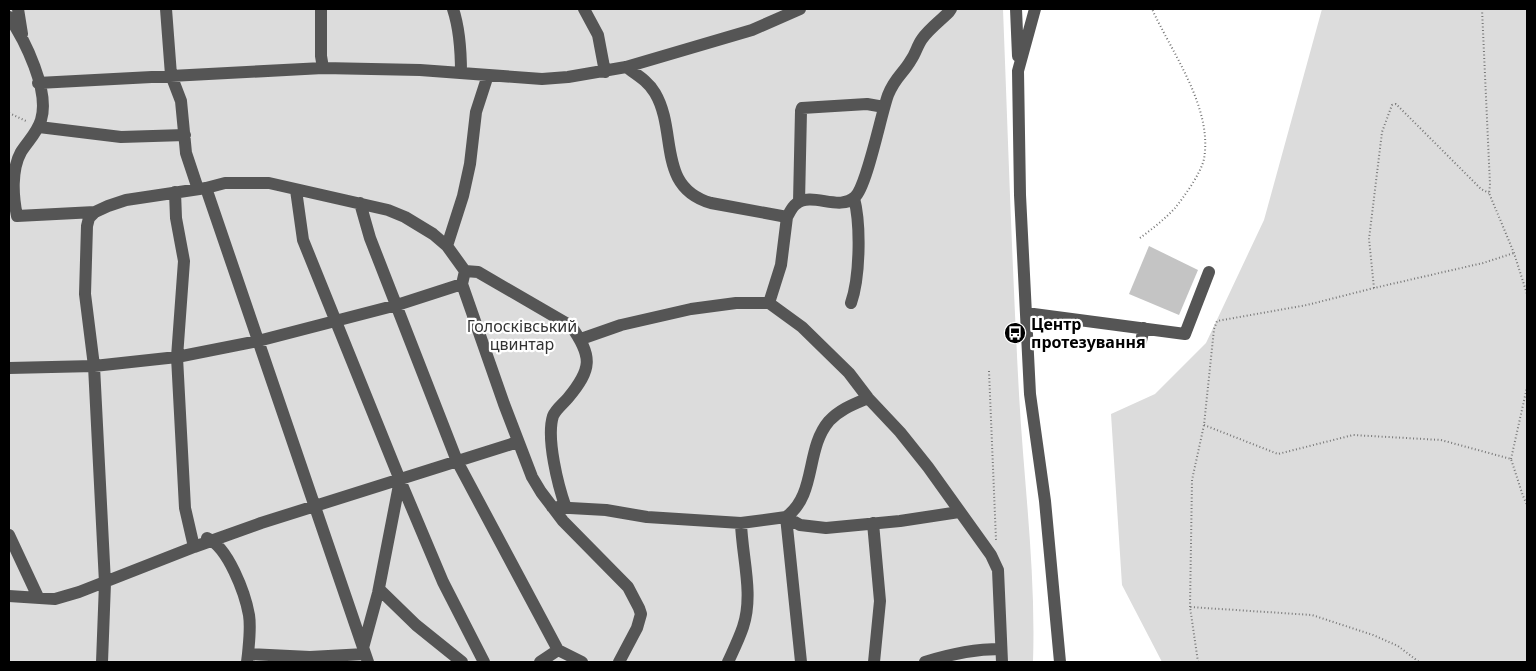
<svg xmlns="http://www.w3.org/2000/svg" width="1536" height="671" font-family="'Noto Sans',sans-serif">
	<style>
		.green { fill: #dcdcdc }
		.building { fill: #c4c4c4 }
		.lines { fill: none; stroke-linecap: round; stroke-linejoin: round }
		.path { stroke: #777; stroke-width: 2; stroke-dasharray: 1 2.5; stroke-linecap: butt }
		.minor { stroke: #555; stroke-width: 12 }
		.labels { text-anchor: middle; stroke-width: 4.5; stroke-linejoin: round; paint-order: stroke }
		.poi-label { font-size: 16px; font-weight: bold; fill: #000; stroke: #fff; text-anchor: start }
		.park-label { font-size: 16px; fill: #333; stroke: #fff }
	</style>
	<rect width="100%" height="100%" fill="#fff"/>
	<path class="green" d="M 9,9 L 1003,9 C 1008,137 1012,266 1019,394 C 1024,484 1036,572 1033,662 L 9,662 Z
		M 1322,9 L 1527,9 L 1527,662 L 1162,662 L 1122,585 L 1111,414 L 1155,394 L 1206,343 L 1264,220 Z"/>
	<path class="building" d="M 1149,246 L 1198,270 L 1179,315 L 1129,294 Z"/>
	<g class="lines">
		<path class="path" d="M 1482,9 L 1490,185 L 1489,193 L 1514,253 L 1527,294
			M 9,113 L 28,122
			M 1140,238 C 1152,229 1165,219 1175,208 C 1184,197 1201,173 1204,159 C 1213,108 1172,53 1152,9
			M 1374,288 L 1369,239 L 1382,132 L 1392,105 L 1396,104 L 1481,189 L 1489,193
			M 989,371 L 996,540
			M 1204,425 L 1278,454 L 1353,435 L 1441,440 L 1511,459 L 1523,496 L 1527,505
			M 1511,459 L 1527,387
			M 1190,607 L 1192,480 L 1204,425 L 1214,329 L 1217,321 L 1307,305 L 1374,288 L 1483,263 L 1514,253
			M 1198,662 L 1190,607 L 1312,615 L 1373,635 L 1398,646 L 1419,662"/>
		<path class="minor" d="M 18,9 L 22,34
			M 166,9 L 171,75 L 181,101 L 186,153 L 198,189
			M 321,9 L 321,56 L 323,68
			M 453,9 C 460,30 461,51 461,73
			M 584,9 L 598,35 L 605,72
			M 1016,9 L 1018,56
			M 1035,9 L 1018,71 L 1020,195 L 1030,394 L 1045,501 L 1060,662
			M 9,17 C 25,40 50,91 41,120 C 37,133 28,141 21,152 C 11,170 13,197 17,216 L 95,212
			M 626,67 C 637,75 648,81 655,93 C 678,132 656,187 711,203 L 787,217 L 781,265 L 769,303
			M 38,83 L 323,68 L 420,70 L 542,79 L 568,77 L 626,67 L 752,30 L 800,9
			M 39,127 L 121,137 L 185,135
			M 206,188 L 368,662
			M 296,190 L 303,240 L 400,480 L 443,582 L 484,662
			M 175,192 L 176,218 L 184,261 L 177,357 L 185,508 L 194,547
			M 799,202 L 801,111 L 802,108 L 867,104 L 884,107
			M 360,203 L 370,238 L 457,461 L 558,650 L 582,662
			M 787,217 C 790,212 792,207 796,204 C 812,191 839,212 855,197 C 867,186 881,114 888,95 C 895,77 903,74 911,60 C 916,53 917,46 922,39 C 929,29 940,21 949,12 L 951,9
			M 447,246 L 463,196 L 470,164 L 476,112 L 488,75
			M 465,271 L 478,272 L 571,326 C 593,357 592,369 568,398 C 563,404 556,409 553,416 C 546,438 558,486 566,508
			M 851,303 C 860,277 861,225 854,198
			M 1026,313 L 1185,334 L 1209,272
			M 581,339 L 621,325 L 691,309 L 736,303 L 769,303 L 802,327 L 849,373 L 868,398 L 900,432 L 928,467 L 991,555 L 998,570 L 1002,662
			M 1141,341 L 1144,328
			M 9,368 L 94,366 L 177,357 L 258,341 L 397,305 L 462,284
			M 552,507 L 606,510 L 647,517 L 741,523 L 786,517 L 800,525 L 826,528 L 900,521 L 959,512
			M 873,523 L 880,601 L 874,662
			M 9,535 L 38,597
			M 207,538 C 228,547 245,593 249,615 C 251,628 249,642 248,654
			M 379,589 L 416,625 L 462,662
			M 9,596 L 55,599 L 79,592 L 194,547 L 261,523 L 518,442
			M 363,648 L 378,593 L 400,480
			M 102,662 L 105,583 L 94,366 L 85,294 L 87,226 L 89,218 L 95,212 L 108,206 L 126,200 L 206,188 L 225,183 L 269,183 L 388,210 L 405,217 L 433,234 L 447,246 L 465,271 L 462,284 L 504,404 L 532,477 L 541,492 L 563,521 L 628,587 L 639,608 L 641,614 L 637,628 L 619,662
			M 247,662 L 248,654 L 310,657 L 365,654
			M 540,662 L 558,650
			M 728,662 C 733,651 739,639 743,627 C 754,594 742,557 741,523
			M 801,662 L 786,517 C 817,495 805,449 829,421 C 840,409 854,404 868,398
			M 925,662 C 950,654 974,649 1001,649"/>
	</g>
	<defs>
		<g id="bus-disc" transform="scale(1.125)"><circle r="9.5" fill="#000" stroke="#fff"/><path d="M-5-6H5V4H4V6H2V4H-2V6H-4V4H-5ZM-3.5-4V0h7V-4ZM-3.5 1.2v1.5H-2V1.2ZM2 1.2v1.5H3.5V1.2Z" fill="#fff"/></g>
	</defs>
	<g fill-rule="evenodd">
		<use href="#bus-disc" x="1015" y="333"/>
	</g>
	<g class="labels">
		<g class="poi-label">
			<text x="1031" y="330">Центр<tspan x="1031" dy="18">протезування</tspan></text>
		</g>
		<g class="park-label">
			<text x="522" y="332">Голосківський<tspan x="522" dy="18">цвинтар</tspan></text>
		</g>
	</g>
	<rect width="1536" height="671" fill="none" stroke="#000000" stroke-width="20"/>
</svg>
